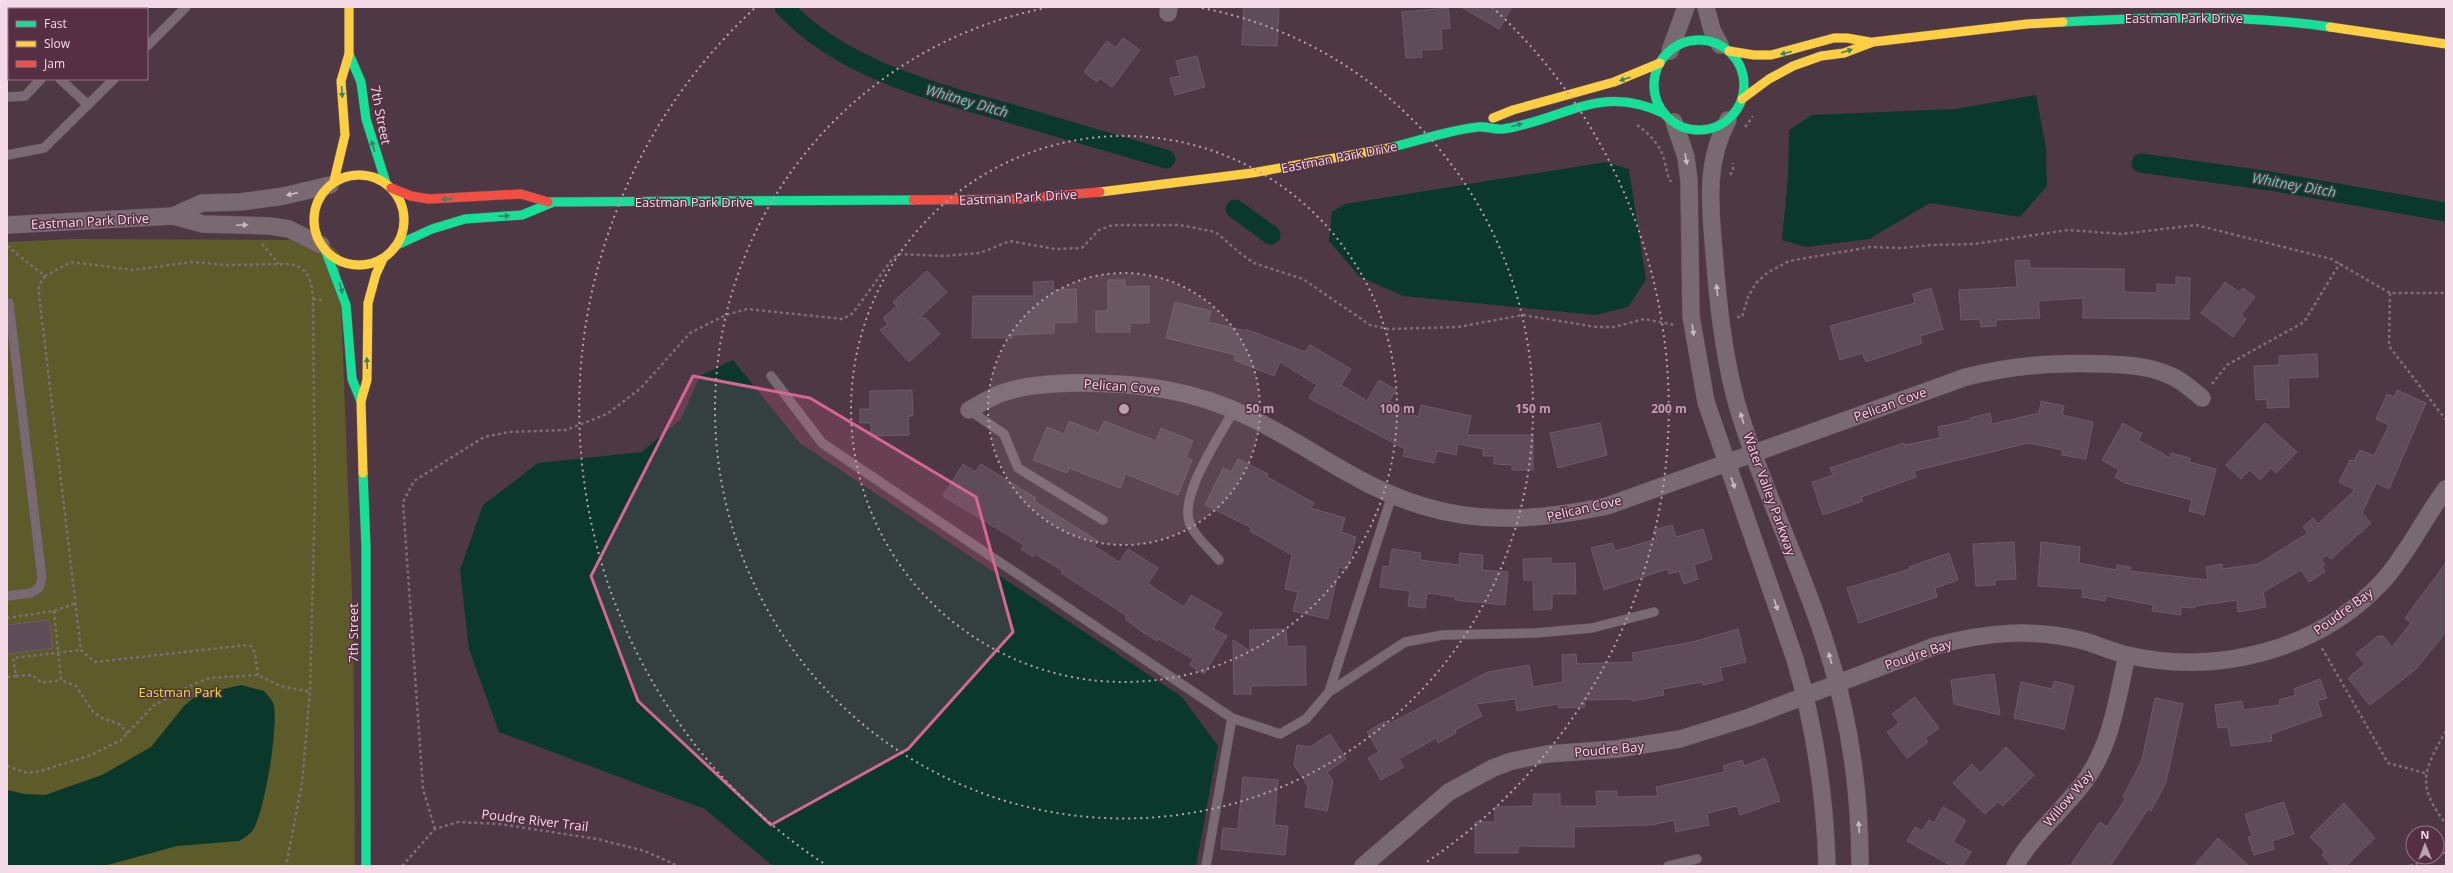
<svg xmlns="http://www.w3.org/2000/svg" width="2453" height="873" font-family="'Open Sans',sans-serif">
	<style>
		.green { fill: #5e5b2a }
		.water { fill: #0a382b }
		.lines { fill: none; stroke-linecap: round; stroke-linejoin: round }
		.canal { stroke: #0a382b; stroke-width: 19 }
		.building { fill: #5e4d58; stroke: #6c5c67 }
		.lane-casing { stroke: #69555f; stroke-width: 10 }
		.street-casing { stroke: #69555f; stroke-width: 18 }
		.fast-casing { stroke: #69555f; stroke-width: 10 }
		.slow-casing { stroke: #69555f; stroke-width: 10 }
		.jam-casing { stroke: #69555f; stroke-width: 10 }
		.path { stroke: #7e6e76; stroke-width: 2.5; stroke-dasharray: 3 3; stroke-linecap: butt }
		.lane { stroke: #796971; stroke-width: 9 }
		.street { stroke: #796971; stroke-width: 17 }
		.fast { stroke: #16e098; stroke-width: 9 }
		.slow { stroke: #ffcf43; stroke-width: 9 }
		.jam { stroke: #f24e42; stroke-width: 9 }
		.oneway { fill: #3a7f6a }
		.oneway2 { fill: #cfb8c3 }
		.marked { fill: #d66693; fill-opacity: 0.2; stroke: #d66693; stroke-width: 3; stroke-linejoin: round }
		.ring { fill: none; stroke: #baa1ad; stroke-width: 2; stroke-dasharray: 2 4 }
		.labels { text-anchor: middle; stroke-width: 3; stroke-linejoin: round; paint-order: stroke }
		.street-label { font-size: 13px; fill: #f4dae6; stroke: #572f44 }
		.park-label { font-size: 13px; fill: #e5e238; stroke: #572f44 }
		.water-label { font-size: 14px; font-style: italic; fill: #49ddaf; stroke: #572f44 }
		.centre { fill: #baa1ad; stroke: #572f44; stroke-width: 2 }
		.ring-label { font-size: 12px; text-anchor: middle; font-weight: bold; fill: #baa1ad; stroke: #572f44; stroke-width: 3; stroke-linejoin: round; paint-order: stroke }
	</style>
	<rect width="100%" height="100%" fill="#4e3843"/>
	<path class="green" d="M 73,239 L 325,240 L 339,253 L 353,620 L 355,866 L 7,866 L 7,242 Z"/>
	<path class="water" d="M 2036,95 L 2046,148 L 2047,186 L 2020,217 L 1930,203 L 1869,239 L 1806,247 L 1782,240 L 1788,177 L 1789,130 L 1812,115 L 1955,109 Z
		M 1606,162 L 1629,169 L 1646,280 L 1628,307 L 1596,315 L 1403,296 L 1360,277 L 1329,241 L 1332,212 L 1345,204 Z
		M 733,360 L 800,443 L 1182,697 L 1218,746 L 1196,866 L 773,866 L 705,809 L 499,732 L 469,649 L 460,570 L 483,505 L 538,463 L 642,452 L 681,419 L 700,376 Z
		M 241,685 L 264,691 C 267,695 273,700 274,706 C 278,728 265,811 253,830 C 249,835 244,838 239,841 L 177,846 L 104,866 L 7,866 L 7,790 L 25,794 L 45,795 L 102,775 L 151,747 L 184,706 L 197,695 Z"/>
	<g class="lines">
		<path class="canal" d="M 784,7 C 841,69 934,92 1012,114 C 1063,129 1115,144 1166,159
			M 2141,163 L 2270,181 L 2446,212
			M 1235,209 L 1271,235"/>
	</g>
	<path class="building" d="M 1244,7 L 1279,7 L 1277,46 L 1242,45 Z
		M 1461,7 L 1512,7 L 1499,29 Z
		M 1448,8 L 1450,28 L 1441,29 L 1442,49 L 1421,50 L 1422,57 L 1406,58 L 1402,12 Z
		M 1123,38 L 1140,50 L 1112,87 L 1100,78 L 1097,82 L 1084,72 L 1107,41 L 1116,48 Z
		M 1197,56 L 1205,87 L 1175,95 L 1170,78 L 1180,76 L 1176,61 Z
		M 2029,260 L 2030,268 L 2124,269 L 2124,292 L 2157,293 L 2157,284 L 2176,285 L 2176,277 L 2190,278 L 2189,319 L 2083,318 L 2083,298 L 2038,301 L 2040,318 L 1996,320 L 1996,326 L 1981,327 L 1980,319 L 1961,320 L 1959,290 L 2017,287 L 2015,261 Z
		M 927,271 L 947,292 L 919,318 L 925,318 L 940,334 L 909,362 L 880,330 L 888,324 L 883,318 L 897,306 L 893,302 Z
		M 1108,280 L 1125,280 L 1125,287 L 1149,286 L 1149,323 L 1130,323 L 1130,332 L 1096,332 L 1096,311 L 1108,311 Z
		M 1053,281 L 1054,290 L 1076,289 L 1077,322 L 1054,323 L 1054,333 L 1012,335 L 1012,338 L 972,338 L 973,296 L 1034,296 L 1033,282 Z
		M 2225,282 L 2239,292 L 2243,288 L 2255,297 L 2241,315 L 2246,319 L 2233,337 L 2201,313 Z
		M 1931,288 L 1943,329 L 1920,336 L 1922,343 L 1866,362 L 1862,353 L 1840,360 L 1830,326 L 1915,303 L 1913,294 Z
		M 1175,302 L 1211,311 L 1208,322 L 1246,331 L 1246,329 L 1305,352 L 1310,345 L 1351,369 L 1341,385 L 1367,401 L 1379,380 L 1396,390 L 1389,401 L 1418,417 L 1421,405 L 1471,416 L 1467,435 L 1533,435 L 1533,470 L 1512,470 L 1512,465 L 1494,464 L 1494,456 L 1483,456 L 1483,449 L 1458,444 L 1456,455 L 1437,451 L 1434,463 L 1403,456 L 1405,449 L 1309,398 L 1317,385 L 1280,362 L 1274,376 L 1234,360 L 1236,355 L 1166,338 Z
		M 2317,354 L 2318,377 L 2288,378 L 2289,407 L 2267,408 L 2267,399 L 2256,400 L 2254,366 L 2279,365 L 2279,356 Z
		M 912,390 L 913,416 L 908,416 L 909,435 L 871,436 L 871,423 L 860,423 L 860,409 L 870,409 L 870,391 Z
		M 2397,390 L 2426,403 L 2389,489 L 2376,483 L 2362,513 L 2371,523 L 2331,559 L 2326,555 L 2321,560 L 2325,564 L 2322,567 L 2325,572 L 2309,582 L 2301,570 L 2263,592 L 2266,607 L 2238,612 L 2237,600 L 2195,606 L 2194,608 L 2181,607 L 2181,615 L 2152,611 L 2153,605 L 2106,596 L 2105,601 L 2082,597 L 2083,589 L 2038,586 L 2041,542 L 2080,547 L 2079,563 L 2116,570 L 2117,565 L 2131,567 L 2130,571 L 2208,580 L 2206,567 L 2222,564 L 2222,569 L 2258,564 L 2308,533 L 2303,527 L 2313,518 L 2318,524 L 2355,490 L 2339,482 L 2350,460 L 2354,461 L 2360,450 L 2374,456 L 2389,425 L 2376,419 L 2387,394 L 2394,397 Z
		M 2041,401 L 2064,406 L 2062,415 L 2093,422 L 2086,459 L 2062,455 L 2063,450 L 2028,443 L 1914,471 L 1916,477 L 1861,497 L 1863,501 L 1823,515 L 1812,482 L 1833,475 L 1830,468 L 1904,443 L 1905,445 L 1940,438 L 1938,427 L 1970,420 L 1970,418 L 1990,413 L 1992,424 L 2039,413 Z
		M 1069,421 L 1099,433 L 1104,421 L 1156,441 L 1161,428 L 1193,441 L 1186,457 L 1192,460 L 1178,495 L 1126,474 L 1120,488 L 1069,468 L 1067,473 L 1033,460 L 1047,427 L 1064,434 Z
		M 1600,423 L 1607,455 L 1558,468 L 1550,433 Z
		M 2123,423 L 2142,434 L 2138,440 L 2170,458 L 2171,453 L 2190,458 L 2189,462 L 2216,469 L 2204,515 L 2189,511 L 2192,500 L 2125,483 L 2115,477 L 2119,470 L 2102,460 Z
		M 2265,423 L 2297,452 L 2276,473 L 2271,468 L 2260,480 L 2250,470 L 2241,479 L 2226,465 Z
		M 1238,459 L 1268,474 L 1267,477 L 1314,503 L 1311,508 L 1345,518 L 1341,532 L 1356,537 L 1347,570 L 1339,567 L 1328,619 L 1293,611 L 1298,592 L 1285,589 L 1292,555 L 1250,531 L 1252,528 L 1205,505 L 1223,468 L 1231,472 Z
		M 963,464 L 975,472 L 981,464 L 1036,498 L 1034,501 L 1098,541 L 1094,546 L 1119,562 L 1128,549 L 1158,568 L 1148,584 L 1184,607 L 1191,595 L 1222,613 L 1213,628 L 1227,636 L 1204,674 L 1190,665 L 1193,659 L 1159,639 L 1157,641 L 1144,633 L 1125,619 L 1127,616 L 1061,573 L 1063,571 L 1035,554 L 1033,557 L 1021,549 L 1024,545 L 943,496 Z
		M 1672,525 L 1676,537 L 1703,529 L 1712,559 L 1694,565 L 1698,579 L 1684,584 L 1679,571 L 1669,574 L 1667,569 L 1604,590 L 1591,548 L 1612,543 L 1615,551 L 1657,539 L 1654,530 Z
		M 2014,542 L 2016,579 L 1995,580 L 1995,585 L 1976,586 L 1973,544 Z
		M 1392,549 L 1421,553 L 1420,560 L 1459,565 L 1460,553 L 1483,555 L 1482,570 L 1508,572 L 1505,605 L 1455,600 L 1456,597 L 1427,593 L 1425,608 L 1408,606 L 1410,591 L 1380,587 L 1383,566 L 1389,567 Z
		M 1949,553 L 1958,580 L 1935,588 L 1937,597 L 1859,623 L 1847,588 L 1910,569 L 1909,567 Z
		M 1551,558 L 1551,564 L 1575,563 L 1576,594 L 1552,594 L 1552,609 L 1534,610 L 1533,580 L 1524,580 L 1523,559 Z
		M 2446,563 L 2446,632 L 2416,669 L 2370,705 L 2348,678 L 2365,664 L 2356,654 L 2378,636 L 2383,636 L 2392,647 L 2411,623 L 2405,618 Z
		M 49,620 L 53,648 L 7,654 L 7,625 Z
		M 1286,629 L 1287,647 L 1305,646 L 1306,685 L 1251,686 L 1251,694 L 1234,694 L 1233,640 L 1250,651 L 1250,630 Z
		M 1738,629 L 1746,662 L 1720,668 L 1723,680 L 1703,685 L 1702,682 L 1663,689 L 1664,695 L 1632,701 L 1632,699 L 1584,700 L 1585,707 L 1559,708 L 1558,704 L 1517,711 L 1515,699 L 1476,704 L 1482,716 L 1455,730 L 1456,733 L 1438,743 L 1436,738 L 1399,759 L 1404,767 L 1381,780 L 1368,758 L 1379,752 L 1367,732 L 1385,721 L 1387,725 L 1488,672 L 1529,665 L 1533,687 L 1563,682 L 1562,655 L 1576,654 L 1577,664 L 1634,662 L 1632,653 L 1692,642 Z
		M 1994,674 L 2000,715 L 1954,704 L 1951,680 Z
		M 2320,679 L 2327,698 L 2317,701 L 2322,716 L 2271,734 L 2272,741 L 2231,746 L 2228,727 L 2218,728 L 2215,705 L 2242,701 L 2244,710 L 2280,705 L 2279,700 L 2296,695 L 2294,689 Z
		M 2054,681 L 2074,686 L 2064,729 L 2014,718 L 2021,682 L 2052,689 Z
		M 1915,697 L 1939,728 L 1925,738 L 1928,742 L 1907,758 L 1887,732 L 1899,723 L 1892,714 Z
		M 2155,698 L 2183,704 L 2166,782 L 2151,811 L 2148,809 L 2110,866 L 2070,866 L 2100,822 L 2107,827 L 2126,798 L 2123,797 L 2142,760 Z
		M 1330,734 L 1346,759 L 1327,772 L 1333,781 L 1327,811 L 1305,807 L 1308,786 L 1294,765 L 1297,745 L 1310,747 Z
		M 2006,747 L 2034,775 L 2003,806 L 1998,802 L 1985,814 L 1953,783 L 1972,764 L 1980,773 Z
		M 1765,758 L 1780,801 L 1740,815 L 1737,806 L 1707,813 L 1709,825 L 1676,832 L 1674,820 L 1652,825 L 1574,827 L 1574,847 L 1518,846 L 1518,853 L 1475,853 L 1475,822 L 1495,822 L 1495,807 L 1533,806 L 1534,794 L 1560,794 L 1560,806 L 1597,806 L 1596,791 L 1617,791 L 1617,797 L 1658,796 L 1656,787 L 1725,772 L 1723,766 L 1742,760 L 1744,766 Z
		M 1243,777 L 1278,780 L 1274,825 L 1288,826 L 1285,855 L 1221,849 L 1223,828 L 1238,829 Z
		M 2284,802 L 2294,834 L 2272,841 L 2274,849 L 2254,855 L 2248,837 L 2252,836 L 2245,814 Z
		M 2344,803 L 2375,838 L 2346,866 L 2332,866 L 2322,855 L 2325,852 L 2310,837 Z
		M 1943,807 L 1966,820 L 1953,842 L 1971,852 L 1963,866 L 1952,866 L 1907,841 L 1915,827 L 1922,831 L 1929,820 L 1934,823 Z
		M 2218,838 L 2249,866 L 2194,866 Z"/>
	<g class="lines">
		<g class="lane-casing">
			<path id="lane" d="M 113,9 L 115,7
				M 147,46 L 186,7
				M 60,79 L 88,105
				M 7,97 L 25,96 L 41,79
				M 7,155 L 44,148 L 114,79
				M 7,304 L 9,303 L 42,578 L 39,588 L 31,593 L 7,596
				M 771,376 L 822,443 L 1232,718 L 1280,734 L 1306,719 L 1329,692 L 1405,642 L 1443,635 L 1536,633 L 1592,628 L 1654,612
				M 969,410 L 1004,434 L 1018,468 L 1103,520
				M 1219,560 C 1210,549 1195,537 1190,524 C 1178,496 1220,436 1234,410
				M 1329,692 L 1392,495
				M 1206,866 L 1232,718
				M 1668,866 L 1697,859"/>
		</g>
		<g class="street-casing">
			<path id="street" d="M 1706,7 L 1712,30 L 1720,45
				M 1168,13 L 1169,7
				M 1670,51 L 1686,7
				M 1728,120 C 1705,162 1710,205 1714,252 C 1718,302 1723,352 1736,401 C 1760,484 1800,562 1826,645 C 1849,715 1860,792 1860,866
				M 1674,122 L 1686,157 L 1689,181 L 1691,316 L 1706,402 L 1795,659 C 1815,728 1825,795 1827,866
				M 173,216 L 202,203 L 240,202 L 284,196 L 330,185
				M 7,225 L 173,216 L 203,224 L 270,226 L 289,229 L 321,245
				M 969,410 C 979,405 990,397 1002,393 C 1024,385 1049,384 1072,383 C 1134,382 1193,389 1249,417 C 1310,446 1356,486 1423,506 C 1484,525 1545,519 1607,506 L 1966,377 C 2015,365 2056,362 2106,364 C 2127,365 2150,366 2169,375 C 2182,380 2191,389 2202,398
				M 1363,866 L 1449,792 L 1493,768 L 1512,761 L 1547,754 L 1617,749 L 1680,739 L 1750,717 L 1935,646 C 1986,632 2033,628 2084,641 C 2099,645 2113,652 2127,655 C 2218,676 2319,650 2383,581 C 2408,553 2424,518 2446,489
				M 2015,866 C 2033,835 2059,814 2081,786 C 2111,749 2117,700 2127,655"/>
		</g>
		<g class="fast-casing">
			<path id="fast" d="M 2063,22 C 2153,17 2241,14 2330,27
				M1654 85a45 45 0 1 1 90 0a45 45 0 1 1-90 0Z
				M 349,54 L 361,82 L 366,119 L 386,183
				M 1389,148 C 1418,141 1449,130 1478,127 C 1486,126 1495,130 1503,129 C 1564,120 1601,82 1665,114
				M 548,202 L 913,200
				M 397,245 L 432,229 L 465,219 L 522,215 L 551,203
				M 326,252 L 346,305 L 352,379 L 361,401
				M 363,473 L 366,546 L 366,866"/>
		</g>
		<g class="slow-casing">
			<path id="slow" d="M 2330,27 L 2446,44
				M 1729,51 L 1754,55 L 1771,55 L 1834,38 L 1847,38 L 1870,42
				M 1742,99 L 1769,79 L 1793,66 L 1821,56 L 1844,53 L 1873,42 L 2027,24 L 2063,22
				M 1493,118 L 1513,110 L 1614,82 L 1660,63
				M314 220a45 45 0 1 1 90 0a45 45 0 1 1-90 0Z
				M 334,181 L 345,135 L 341,81 L 349,54 L 349,7
				M 1100,192 L 1252,173 L 1389,148
				M 363,473 L 361,401 L 367,380 L 368,303 L 376,274 L 383,259"/>
		</g>
		<g class="jam-casing">
			<path id="jam" d="M 391,188 L 411,196 L 429,199 L 521,194 L 548,202
				M 913,200 L 1019,199 L 1100,192"/>
		</g>
		<path class="path" d="M 77,9 L 79,7
			M 7,70 L 9,69
			M 1637,125 C 1650,134 1662,147 1665,163 C 1667,171 1667,175 1671,182
			M 1745,127 L 1753,116
			M 1730,175 L 1733,171 L 1733,163
			M 262,244 L 279,264
			M 7,246 L 45,276 L 71,262 L 133,270 L 192,262 L 227,265 L 290,264 C 309,268 312,281 313,299 L 315,496 L 310,692 L 302,783 L 286,866
			M 45,276 L 39,285 L 39,294 L 81,650 L 95,662 L 247,645 L 251,646 L 255,653 L 258,675
			M 2390,293 L 2389,346 L 2446,420
			M 313,299 L 322,300
			M 1737,317 L 1742,317 L 1748,297 L 1756,283 L 1767,273 L 1789,261 L 1870,247 L 1901,248 L 1931,245 L 1974,244 L 2068,230 L 2122,234 L 2196,225 L 2331,259 L 2390,293 L 2446,293
			M 2212,384 L 2227,365 L 2304,322 L 2340,263
			M 54,611 L 61,680 L 76,686 L 93,712 L 102,718 L 119,724 L 128,733
			M 7,618 L 54,611 L 76,603
			M 2322,648 L 2388,763 L 2425,773
			M 16,676 L 32,675 L 42,683 L 61,680
			M 7,677 L 16,676 L 13,658 L 81,650
			M 2446,731 C 2423,771 2416,785 2446,824
			M 7,766 L 27,773 L 41,771 L 91,755 L 121,740 L 153,706 L 194,684 L 210,678 L 258,675 L 280,686 L 310,692
			M 435,829 L 423,789 L 403,502 L 414,481 L 484,437 L 509,432 L 566,430 L 607,414 L 641,388 L 690,333 L 726,315 L 747,309 L 843,319 L 853,313 L 893,258 L 899,254 L 945,256 L 980,253 L 1010,241 L 1055,249 L 1082,248 L 1099,230 L 1113,225 L 1180,225 L 1211,231 L 1218,234 L 1240,253 L 1254,263 L 1303,279 L 1370,325 L 1388,329 L 1458,327 L 1523,315 L 1596,327 L 1614,327 L 1644,319 L 1675,325
			M 2437,856 L 2446,852
			M 402,866 L 435,829 L 458,822 L 500,824 L 597,839 L 645,851 L 678,866
			M 2410,866 L 2434,857"/>
		<use href="#lane" class="lane"/>
		<use href="#street" class="street"/>
		<use href="#fast" class="fast"/>
		<use href="#slow" class="slow"/>
		<use href="#jam" class="jam"/>
	</g>
	<defs><path id="oneway-solid" d="M-6-.8H1V-3.2L6.5 0L1 3.2V.8H-6Z"/></defs>
	<g class="oneway">
		<use href="#oneway-solid" transform="translate(1847 51) rotate(-18)"/>
		<use href="#oneway-solid" transform="translate(1786 53) rotate(166)"/>
		<use href="#oneway-solid" transform="translate(1625 79) rotate(162)"/>
		<use href="#oneway-solid" transform="translate(342 92) rotate(87)"/>
		<use href="#oneway-solid" transform="translate(1517 125) rotate(-15)"/>
		<use href="#oneway-solid" transform="translate(373 146) rotate(-107)"/>
		<use href="#oneway-solid" transform="translate(447 199) rotate(174)"/>
		<use href="#oneway-solid" transform="translate(504 216) rotate(-2)"/>
		<use href="#oneway-solid" transform="translate(341 288) rotate(73)"/>
		<use href="#oneway-solid" transform="translate(367 363) rotate(-93)"/>
	</g>
	<g class="oneway2">
		<use href="#oneway-solid" transform="translate(1686 159) rotate(80)"/>
		<use href="#oneway-solid" transform="translate(292 194) rotate(167)"/>
		<use href="#oneway-solid" transform="translate(242 225) rotate(-2)"/>
		<use href="#oneway-solid" transform="translate(1717 290) rotate(-96)"/>
		<use href="#oneway-solid" transform="translate(1693 330) rotate(82)"/>
		<use href="#oneway-solid" transform="translate(1742 418) rotate(-108)"/>
		<use href="#oneway-solid" transform="translate(1733 483) rotate(71)"/>
		<use href="#oneway-solid" transform="translate(1776 605) rotate(71)"/>
		<use href="#oneway-solid" transform="translate(1830 658) rotate(-106)"/>
		<use href="#oneway-solid" transform="translate(1859 827) rotate(-94)"/>
	</g>
	<path class="marked" d="M 693,376 L 810,398 L 976,497 L 1013,632 L 908,749 L 771,825 L 638,701 L 591,576 Z"/>
	<circle cx="1124" cy="409" r="136" fill="#baa1ad" fill-opacity=".12"/>
	<g class="ring">
		<circle cx="1124" cy="409" r="136"/>
		<circle cx="1124" cy="409" r="273"/>
		<path d="M1202 8A409 409 0 1 1 1046 8"/>
		<path d="M823 863A545 545 0 0 1 756 7M1492 7A545 545 0 0 1 1425 863"/>
	</g>
	<g class="labels">
		<g class="street-label">
			<text x="2184" y="23">Eastman Park Drive</text>
			<text transform="translate(381 115) rotate(79)" y="5">7th Street</text>
			<text transform="translate(1339 157) rotate(-11)" y="5">Eastman Park Drive</text>
			<text transform="translate(1018 197) rotate(-3)" y="5">Eastman Park Drive</text>
			<text x="694" y="207">Eastman Park Drive</text>
			<text transform="translate(90 221) rotate(-3)" y="5">Eastman Park Drive</text>
			<text transform="translate(1122 386) rotate(4)" y="5">Pelican Cove</text>
			<text transform="translate(1890 404) rotate(-20)" y="5">Pelican Cove</text>
			<text transform="translate(1770 494) rotate(70)" y="5">Water Valley Parkway</text>
			<text transform="translate(1584 508) rotate(-13)" y="5">Pelican Cove</text>
			<text transform="translate(2343 611) rotate(-36)" y="5">Poudre Bay</text>
			<text transform="translate(353 633) rotate(-90)" y="5">7th Street</text>
			<text transform="translate(1918 654) rotate(-19)" y="5">Poudre Bay</text>
			<text transform="translate(1609 749) rotate(-5)" y="5">Poudre Bay</text>
			<text transform="translate(2068 798) rotate(-50)" y="5">Willow Way</text>
			<text transform="translate(535 820) rotate(7)" y="5">Poudre River Trail</text>
		</g>
		<g class="park-label">
			<text x="180" y="697">Eastman Park</text>
		</g>
		<g class="water-label">
			<text transform="translate(967 101) rotate(16)" y="5">Whitney Ditch</text>
			<text transform="translate(2294 185) rotate(10)" y="5">Whitney Ditch</text>
		</g>
	</g>
	<circle cx="1124" cy="409" r="6" class="centre"/>
	<g class="ring-label">
		<text x="1260" y="413">50 m</text>
		<text x="1397" y="413">100 m</text>
		<text x="1533" y="413">150 m</text>
		<text x="1669" y="413">200 m</text>
	</g>
	<rect width="2453" height="873" fill="none" stroke="#f4dae6" stroke-width="16"/>
	<rect x="8" y="8" width="140" height="72" fill="#572f44" stroke="#967385"/>
	<rect x="16" y="21" width="20" height="6" fill="#16e098" stroke="#967385"/>
	<text x="44" y="28" font-size="12" fill="#f4dae6">Fast</text>
	<rect x="16" y="41" width="20" height="6" fill="#ffcf43" stroke="#967385"/>
	<text x="44" y="48" font-size="12" fill="#f4dae6">Slow</text>
	<rect x="16" y="61" width="20" height="6" fill="#f24e42" stroke="#967385"/>
	<text x="44" y="68" font-size="12" fill="#f4dae6">Jam</text>
	<g transform="translate(2425 845) rotate(359)"><circle r="19" fill="#572f44" stroke="#967385"/>
	<path d="M0-3L7 15L0 10L-7 15Z" fill="#baa1ad"/>
	<text y="-6" font-size="11" font-weight="bold" text-anchor="middle" fill="#f4dae6">N</text>
	</g>
</svg>
